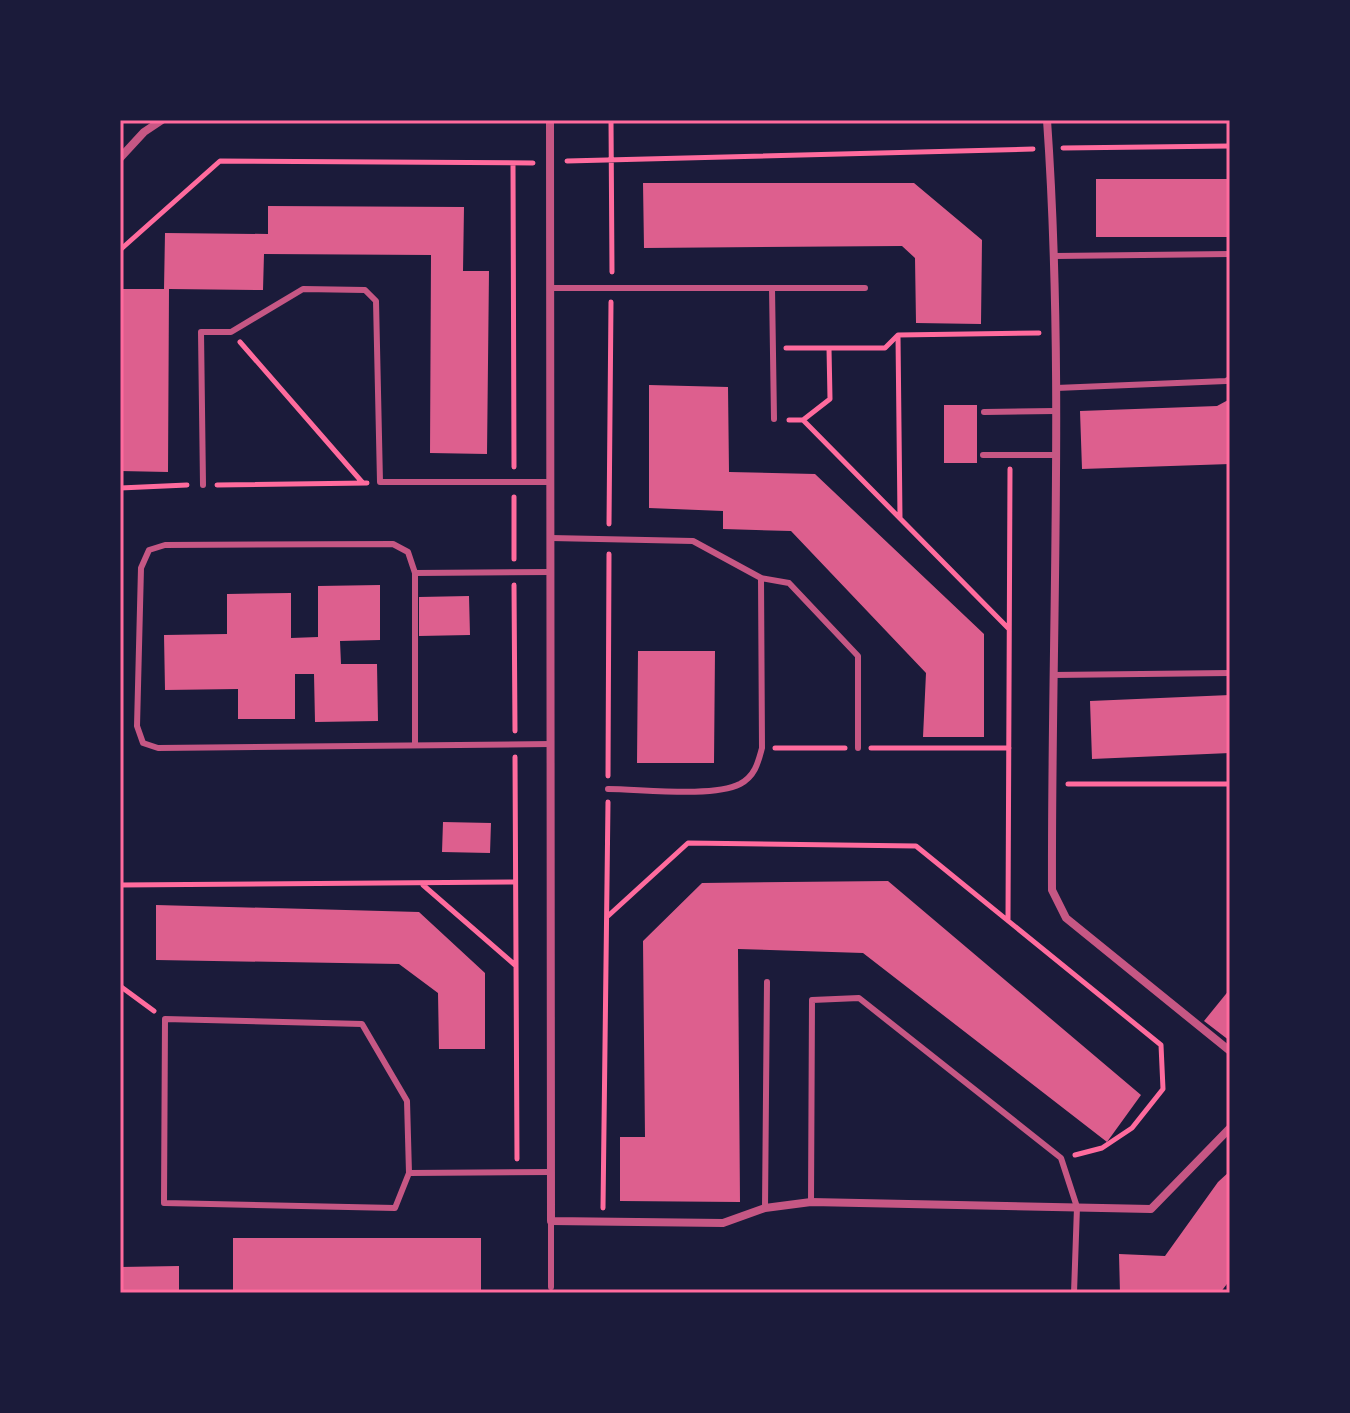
<svg xmlns="http://www.w3.org/2000/svg" width="1350" height="1413" font-family="Helvetica,sans-serif">
	<style>
		.building { fill: #dd5f8e }
		.lines { fill: none; stroke-linecap: round; stroke-linejoin: round }
		.path { stroke: #ff6b9d; stroke-width: 5 }
		.service { stroke: #c65784; stroke-width: 6 }
		.minor { stroke: #c65784; stroke-width: 8 }
		.neatline { fill: none; stroke: #ff6b9d; stroke-width: 3 }
	</style>
	<rect width="100%" height="100%" fill="#1b1b3a"/>
	<path class="building" d="M 1096,179 L 1230,179 L 1230,237 L 1096,237 Z
		M 643,183 L 914,183 L 982,240 L 981,324 L 916,323 L 915,258 L 902,246 L 644,248 Z
		M 268,206 L 464,207 L 463,271 L 489,271 L 487,454 L 430,453 L 431,255 L 264,254 L 263,290 L 169,289 L 168,472 L 120,471 L 120,289 L 164,289 L 165,233 L 268,234 Z
		M 649,385 L 728,387 L 729,472 L 815,474 L 984,634 L 984,737 L 923,737 L 926,673 L 791,531 L 723,529 L 723,511 L 649,508 Z
		M 1230,399 L 1230,464 L 1082,469 L 1080,411 L 1217,406 Z
		M 944,405 L 977,405 L 977,463 L 944,463 Z
		M 380,585 L 380,640 L 340,641 L 341,664 L 377,664 L 378,721 L 315,722 L 314,674 L 295,674 L 295,719 L 238,719 L 238,689 L 165,690 L 164,635 L 227,634 L 227,594 L 291,593 L 291,638 L 318,637 L 318,586 Z
		M 469,596 L 470,635 L 419,636 L 419,597 Z
		M 638,651 L 715,651 L 714,763 L 637,763 Z
		M 1230,695 L 1230,753 L 1092,759 L 1090,701 Z
		M 443,822 L 491,823 L 490,853 L 442,852 Z
		M 888,881 L 1141,1095 L 1107,1142 L 863,953 L 738,949 L 740,1202 L 620,1201 L 620,1137 L 645,1137 L 643,941 L 702,883 Z
		M 156,905 L 419,912 L 485,973 L 485,1049 L 439,1049 L 438,993 L 399,964 L 156,960 Z
		M 1230,989 L 1230,1041 L 1204,1021 Z
		M 1230,1171 L 1230,1280 L 1220,1293 L 1120,1293 L 1119,1254 L 1165,1256 L 1218,1182 Z
		M 233,1238 L 481,1238 L 481,1293 L 233,1293 Z
		M 179,1266 L 179,1293 L 120,1293 L 120,1267 Z"/>
	<g class="lines">
		<path class="path" d="M 611,120 L 612,272
			M 1063,148 L 1230,146
			M 567,161 L 1033,149
			M 513,164 L 514,467
			M 120,250 L 220,161 L 533,163
			M 898,336 L 900,518
			M 240,342 L 362,482
			M 786,348 L 885,348 L 898,335 L 1039,333
			M 789,420 L 803,420 L 1008,628
			M 803,420 L 830,399 L 829,348
			M 217,485 L 367,483
			M 120,488 L 187,485
			M 514,497 L 514,559
			M 609,524 L 611,302
			M 514,585 L 515,731
			M 775,748 L 845,748
			M 871,748 L 1009,748
			M 515,757 L 517,1159
			M 608,776 L 609,554
			M 1068,784 L 1230,784
			M 120,885 L 515,882
			M 423,885 L 515,965
			M 608,916 L 688,843 L 916,846 L 1161,1045 L 1163,1089 L 1132,1128 L 1102,1148 L 1075,1155
			M 1008,919 L 1010,469
			M 120,986 L 154,1011
			M 603,1208 L 608,802"/>
		<path class="service" d="M 1055,256 L 1230,254
			M 551,288 L 865,288
			M 772,288 L 774,419
			M 1056,388 L 1226,381 L 1230,379
			M 984,412 L 1055,411
			M 983,455 L 1055,455
			M 203,485 L 201,332 L 231,332 L 303,289 L 365,290 L 376,301 L 380,482 L 551,482
			M 551,538 L 693,541 L 761,578 L 789,583 L 858,656 L 858,748
			M 415,573 L 551,572
			M 1053,675 L 1230,673
			M 415,745 L 415,573 L 408,552 L 393,544 L 165,545 L 149,550 L 141,568 L 137,726 L 143,743 L 158,748 L 551,744
			M 608,789 C 641,789 712,798 740,784 C 755,776 758,763 762,748 L 761,578
			M 409,1173 L 407,1101 L 362,1024 L 165,1019 L 164,1203 L 395,1208 L 409,1173 L 551,1172
			M 811,1202 L 812,1000 L 859,998 L 1061,1158 L 1077,1207 L 1074,1293
			M 765,1208 L 767,982
			M 551,1221 L 551,1287"/>
		<path class="minor" d="M 550,120 L 551,1221 L 723,1223 L 765,1208 L 811,1202 L 1151,1209 L 1230,1128
			M 1047,120 C 1065,376 1051,634 1052,890 L 1066,918 L 1230,1051
			M 120,158 L 144,132 L 162,120"/>
	</g>
	<rect width="1350" height="1413" fill="none" stroke="#1b1b3a" stroke-width="244"/>
	<rect x="122" y="122" width="1106" height="1169" class="neatline"/>
</svg>
